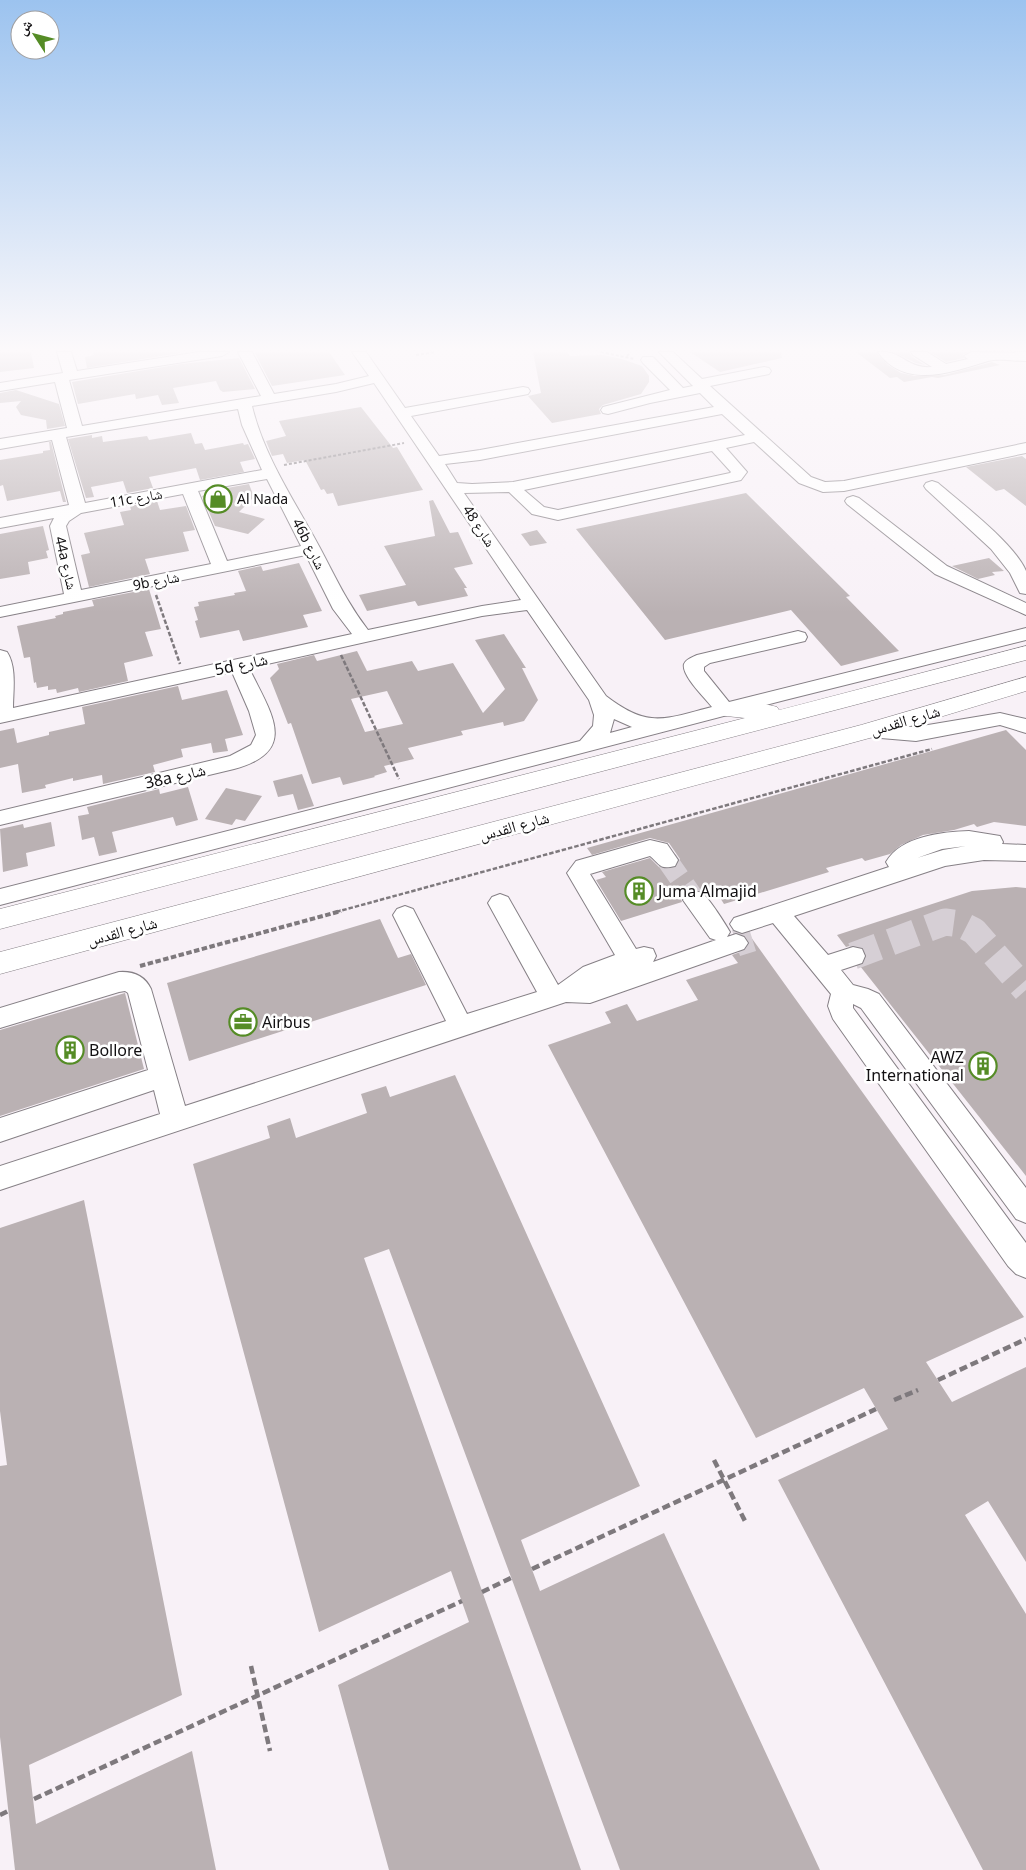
<svg xmlns="http://www.w3.org/2000/svg" width="1026" height="1870" font-family="'Noto Sans','Noto Naskh Arabic',sans-serif">
	<style>
		.building { fill: #bab1b3; fill-rule: evenodd }
		.lines { fill: none; stroke-linecap: round; stroke-linejoin: round }
		.minor-tunnel-far1 { stroke: #d6cfd5; stroke-width: 21; stroke-dasharray: 21 10; stroke-linecap: butt }
		.minor-tunnel { stroke: #d6cfd5; stroke-width: 27; stroke-dasharray: 27 13; stroke-linecap: butt }
		.minor-casing { stroke: #868086; stroke-width: 2 }
		.major-casing { stroke: #868086; stroke-width: 1 }
		.path-far3 { stroke: #7e797d; stroke-width: 2; stroke-dasharray: 3 2; stroke-linecap: butt }
		.path-far2 { stroke: #7e797d; stroke-width: 2.5; stroke-dasharray: 4.5 2; stroke-linecap: butt }
		.path-far1 { stroke: #7e797d; stroke-width: 4; stroke-dasharray: 5.5 2.5; stroke-linecap: butt }
		.path { stroke: #7e797d; stroke-width: 4.5; stroke-dasharray: 8 4; stroke-linecap: butt }
		.minor { fill: #fff; fill-rule: evenodd }
		.major { fill: #fff; fill-rule: evenodd }
		.labels { text-anchor: middle; stroke-width: 5; stroke-linejoin: round; paint-order: stroke }
		.far-street-label { font-size: 14px; fill: #121012; stroke: #fff }
		.far-poi-label { font-size: 14px; fill: #121012; stroke: #fff; text-anchor: start }
		.street-label { font-size: 16px; fill: #121012; stroke: #fff }
		.poi-label { font-size: 16px; fill: #121012; stroke: #fff; text-anchor: start }
	</style>
	<rect width="100%" height="100%" fill="#f8f1f7"/>
	<path class="building" d="M 0,352 L 31,352 L 34,368 L 0,372 Z
		M 93,352 L 180,352 L 180,353 L 87,368 L 85,357 L 94,355 Z
		M 266,352 L 329,352 L 345,375 L 272,386 L 255,353 Z
		M 533,352 L 567,352 L 570,356 L 603,355 L 622,359 L 642,366 L 649,376 L 649,382 L 641,394 L 603,405 L 599,409 L 601,414 L 552,423 L 528,396 L 541,393 Z
		M 690,352 L 781,352 L 782,358 L 720,372 Z
		M 856,352 L 876,352 L 888,365 L 901,373 L 915,376 L 945,375 L 992,362 L 1000,365 L 938,378 L 932,377 L 904,382 L 897,377 L 890,378 Z
		M 893,352 L 909,352 L 912,357 L 925,365 L 916,363 Z
		M 930,352 L 968,352 L 962,355 L 964,358 L 946,362 Z
		M 239,358 L 255,389 L 223,392 L 220,390 L 216,381 L 173,388 L 179,403 L 162,405 L 158,395 L 136,399 L 135,394 L 78,404 L 72,382 L 181,364 Z
		M 16,390 L 59,404 L 65,426 L 47,429 L 46,420 L 21,415 L 16,407 L 21,401 L 0,403 L 0,393 Z
		M 361,407 L 393,448 L 397,447 L 423,490 L 338,506 L 333,493 L 327,494 L 324,489 L 321,490 L 305,460 L 287,463 L 283,454 L 272,456 L 266,441 L 286,436 L 279,421 Z
		M 191,433 L 195,444 L 202,443 L 205,450 L 243,443 L 244,445 L 248,444 L 255,459 L 240,462 L 244,472 L 200,480 L 196,468 L 149,477 L 153,488 L 127,493 L 123,481 L 91,487 L 94,497 L 86,498 L 68,439 L 92,435 L 92,438 L 102,436 L 103,442 L 147,436 L 149,440 Z
		M 49,442 L 51,442 L 66,502 L 63,502 L 60,491 L 7,501 L 3,485 L 0,486 L 0,460 L 43,453 L 43,451 L 50,450 Z
		M 1022,456 L 1026,459 L 1026,506 L 1004,489 L 996,491 L 966,467 Z
		M 249,484 L 254,497 L 239,512 L 265,519 L 248,534 L 215,526 L 202,496 L 206,495 L 205,492 Z
		M 746,493 L 850,596 L 846,597 L 899,651 L 841,666 L 791,610 L 665,640 L 576,529 Z
		M 433,500 L 450,533 L 458,532 L 473,564 L 454,568 L 467,588 L 464,588 L 468,596 L 418,606 L 415,601 L 367,611 L 359,595 L 406,585 L 384,546 L 435,536 L 429,501 Z
		M 157,501 L 160,510 L 186,506 L 195,530 L 183,532 L 189,551 L 145,559 L 150,574 L 89,587 L 81,555 L 90,553 L 84,533 L 124,525 L 120,512 L 131,510 L 130,506 Z
		M 43,526 L 49,550 L 46,551 L 48,558 L 28,562 L 30,574 L 0,579 L 0,534 Z
		M 537,530 L 547,543 L 530,546 L 521,534 Z
		M 989,558 L 1004,571 L 992,572 L 995,575 L 978,579 L 952,566 Z
		M 299,563 L 322,611 L 303,615 L 308,627 L 243,641 L 239,630 L 200,638 L 195,621 L 198,620 L 194,607 L 199,606 L 198,602 L 235,595 L 234,593 L 246,591 L 238,571 L 261,566 L 263,571 Z
		M 149,589 L 161,629 L 145,632 L 153,656 L 124,663 L 128,681 L 79,692 L 78,688 L 57,693 L 56,689 L 48,690 L 48,686 L 37,688 L 36,682 L 34,683 L 30,657 L 24,658 L 17,626 L 56,618 L 55,616 L 63,614 L 63,612 L 94,606 L 92,600 Z
		M 504,634 L 526,668 L 522,668 L 538,700 L 524,721 L 504,726 L 503,722 L 461,731 L 463,735 L 408,748 L 414,759 L 384,766 L 387,772 L 374,776 L 375,777 L 343,785 L 340,777 L 312,784 L 291,723 L 288,724 L 270,678 L 279,669 L 277,664 L 314,655 L 317,661 L 357,651 L 367,671 L 412,661 L 418,671 L 453,663 L 483,713 L 505,689 L 475,640 ZM 387,691 L 403,724 L 365,732 L 351,699 Z
		M 178,686 L 182,700 L 227,690 L 243,735 L 225,739 L 228,751 L 213,753 L 211,743 L 181,749 L 183,757 L 153,765 L 155,772 L 103,784 L 102,775 L 73,781 L 73,778 L 45,785 L 46,788 L 22,793 L 18,764 L 0,768 L 0,731 L 14,728 L 17,743 L 49,735 L 49,732 L 85,724 L 82,707 Z
		M 1006,730 L 1026,750 L 1026,826 L 994,822 L 977,827 L 974,824 L 954,830 L 923,835 L 901,845 L 890,854 L 865,861 L 862,858 L 826,868 L 829,872 L 724,904 L 717,893 L 708,896 L 702,891 L 693,890 L 685,893 L 681,899 L 682,902 L 621,921 L 596,880 L 606,877 L 602,872 L 650,858 L 659,867 L 666,869 L 675,868 L 680,859 L 669,843 L 650,838 L 592,855 L 587,848 Z
		M 302,774 L 314,806 L 298,810 L 293,794 L 278,797 L 273,781 Z
		M 188,787 L 198,820 L 176,826 L 173,817 L 112,832 L 117,852 L 99,856 L 94,837 L 82,840 L 78,816 L 89,814 L 87,807 L 159,789 L 160,794 Z
		M 226,788 L 262,796 L 245,821 L 236,819 L 232,825 L 205,819 Z
		M 51,822 L 55,846 L 26,853 L 28,866 L 3,872 L 0,829 L 23,824 L 24,828 Z
		M 1016,887 L 1026,888 L 1026,1176 L 860,966 L 864,964 L 867,957 L 864,948 L 853,945 L 846,947 L 837,935 L 972,891 Z
		M 380,919 L 398,958 L 411,954 L 426,985 L 189,1061 L 167,983 Z
		M 748,933 L 1024,1317 L 926,1362 L 952,1402 L 1026,1367 L 1026,1562 L 988,1501 L 965,1515 L 1026,1614 L 1026,1870 L 983,1870 L 778,1480 L 888,1429 L 864,1388 L 756,1438 L 548,1045 L 611,1023 L 605,1012 L 627,1004 L 637,1021 L 698,1000 L 686,980 L 738,963 L 732,955 L 746,950 L 750,942 L 743,935 Z
		M 125,993 L 144,1069 L 0,1116 L 0,1030 Z
		M 455,1075 L 640,1486 L 521,1540 L 540,1591 L 664,1533 L 820,1870 L 620,1870 L 389,1249 L 364,1258 L 581,1870 L 389,1870 L 338,1685 L 469,1622 L 451,1571 L 319,1632 L 193,1164 L 270,1138 L 267,1126 L 290,1118 L 296,1138 L 367,1113 L 361,1094 L 386,1086 L 390,1097 Z
		M 84,1200 L 182,1695 L 29,1765 L 36,1824 L 192,1751 L 216,1870 L 15,1870 L 0,1737 L 0,1466 L 7,1465 L 0,1411 L 0,1228 Z"/>
	<g class="lines">
		<path class="minor-tunnel-far1" d="M 667,860 L 695,900"/>
		<path class="minor-tunnel" d="M 736,943 L 752,938
			M 853,956 L 945,922 L 960,924 L 974,931 L 1026,990"/>
		<g class="minor-casing">
			<path id="minor" d="M 57,352 L 71,352 L 77,371 L 199,352 L 229,352 L 222,356 L 69,380 L 82,426 L 261,396 L 238,352 L 252,352 L 274,394 L 336,384 L 369,376 L 352,352 L 366,352 L 405,408 L 523,387 L 528,388 L 530,391 L 528,394 L 523,395 L 411,416 L 439,456 L 480,450 L 714,407 L 700,393 L 650,403 L 608,414 L 603,413 L 601,410 L 603,407 L 670,390 L 643,363 L 641,360 L 643,357 L 653,357 L 683,388 L 693,386 L 659,352 L 673,352 L 702,379 L 764,367 L 769,368 L 771,371 L 769,374 L 710,386 L 811,477 L 825,482 L 844,481 L 1026,443 L 1026,453 L 844,491 L 823,492 L 799,483 L 754,442 L 726,448 L 747,472 L 741,480 L 558,520 L 532,514 L 509,492 L 464,493 L 606,696 C 649,729 664,719 712,707 C 705,698 681,675 684,664 C 686,659 693,657 697,655 L 798,631 L 805,633 L 807,637 L 805,641 L 710,663 L 704,667 L 704,671 L 729,702 L 1026,628 L 1026,640 L 785,700 L 0,905 L 0,889 L 580,741 L 593,726 L 594,715 L 589,700 L 527,610 L 482,616 L 249,668 C 270,712 301,751 234,769 L 0,825 L 0,811 L 230,756 L 251,745 L 256,735 L 249,711 L 232,672 L 0,723 L 0,650 L 7,652 C 17,667 13,691 13,708 L 352,634 L 333,609 L 306,555 L 0,617 L 0,607 L 64,594 L 50,526 L 54,518 L 0,528 L 0,518 L 69,505 L 52,440 L 0,449 L 0,439 L 67,428 L 55,382 L 0,391 L 0,383 L 63,373 ZM 374,383 L 521,600 L 482,606 L 368,630 C 347,603 336,578 320,548 C 296,503 264,457 252,406 L 336,392 ZM 238,409 L 242,425 L 262,470 L 85,503 L 66,437 ZM 722,414 L 745,435 L 513,482 L 472,484 L 457,483 L 445,464 L 480,460 ZM 712,451 L 731,472 L 730,473 L 558,510 L 544,507 L 524,490 ZM 267,479 L 301,546 L 227,561 L 198,491 ZM 183,494 L 211,564 L 81,590 L 66,526 L 69,521 L 81,513 ZM 614,719 L 632,727 L 610,733 Z
				M 878,352 C 901,349 906,369 932,367 L 913,355 L 911,352 L 927,352 L 946,364 L 968,359 L 964,356 L 971,352 L 1026,353 L 1026,361 C 1015,361 998,358 988,361 C 952,372 905,390 878,352 Z
				M 932,481 L 938,483 C 960,502 1015,544 1026,571 C 1026,577 1026,588 1026,594 L 1020,593 L 1010,573 L 991,549 L 926,489 L 924,486 L 926,483 Z
				M 853,496 L 859,498 L 947,566 L 1026,603 L 1026,615 L 935,574 L 847,504 L 845,501 L 847,498 Z
				M 1000,713 L 1026,719 L 1026,733 L 1000,725 L 916,741 L 869,737 L 862,736 L 859,731 L 862,726 L 869,725 L 916,727 Z
				M 969,831 L 1000,836 L 1003,842 L 1002,844 L 1026,845 L 1026,861 L 984,860 L 945,866 L 794,916 L 828,955 L 853,947 L 862,949 L 865,956 L 862,963 L 841,970 L 853,985 L 868,989 L 879,994 L 1026,1188 L 1026,1223 L 1016,1219 L 861,1008 L 853,1004 L 853,1008 L 1026,1243 L 1026,1278 L 1016,1274 L 1008,1266 L 833,1019 L 828,1006 L 831,994 L 773,923 L 742,933 L 734,930 L 730,924 L 734,918 L 889,867 L 886,862 C 901,836 942,832 969,831 ZM 966,846 L 943,850 L 917,858 L 942,849 Z
				M 650,840 L 667,844 L 678,860 L 675,866 C 659,870 660,864 650,856 L 590,874 L 636,949 L 644,947 L 653,949 L 656,956 L 653,962 L 716,940 L 710,938 L 683,900 L 687,894 C 692,892 698,890 703,894 C 709,898 726,925 730,932 L 727,937 L 736,934 L 744,937 L 748,943 L 744,949 L 590,1003 L 566,1002 L 0,1190 L 0,1166 L 160,1114 L 154,1090 L 0,1142 L 0,1118 L 148,1070 L 128,993 L 125,991 L 119,992 L 0,1028 L 0,1008 L 119,972 C 133,971 145,976 151,989 L 185,1106 L 446,1021 L 393,915 L 397,909 L 405,906 L 413,909 L 467,1014 L 537,992 L 488,903 L 492,897 L 500,894 L 508,897 L 558,985 L 583,967 L 615,955 L 567,873 L 576,861 Z"/>
		</g>
		<g class="major-casing">
			<path id="major" d="M 1015,352 L 1026,352 L 1026,359 L 1020,357 Z
				M 1026,646 L 1026,660 L 0,929 L 0,909 L 745,718 L 717,715 L 714,710 L 717,705 C 734,700 760,702 777,707 L 779,710 Z
				M 1026,677 L 1026,691 L 877,736 L 0,974 L 0,952 L 861,725 Z"/>
		</g>
		<path class="path-far3" d="M 601,352 L 634,359
			M 416,355 L 435,352
			M 627,356 L 631,352
			M 284,465 L 404,443"/>
		<path class="path-far2" d="M 156,595 L 180,664
			M 341,655 L 399,779
			M 336,912 L 932,749"/>
		<path class="path-far1" d="M 140,966 L 341,911"/>
		<path class="path" d="M 938,1380 L 1026,1339
			M 894,1400 L 918,1390
			M 714,1460 L 746,1523
			M 532,1569 L 876,1409
			M 482,1592 L 511,1578
			M 251,1666 L 270,1751
			M 34,1799 L 462,1601
			M 0,1815 L 8,1811"/>
		<use href="#minor" class="minor"/>
		<use href="#major" class="major"/>
	</g>
	<linearGradient id="sky" x2="0" y2="1"><stop stop-color="#9cc3ef"/><stop offset="0.57" stop-color="#fcf9fb"/><stop offset="1" stop-color="#fcf9fb" stop-opacity="0"/></linearGradient>
	<rect width="1026" height="613" fill="url(#sky)"/>
	<defs>
		<g id="shop-ring" transform="scale(1.4375)"><circle r="9.5" fill="#fff" stroke="#558c26" stroke-width="1.5"/><path d="M-5-2.5h2.3a2.7 3.5 0 0 1 5.4 0H5L5.5 6h-11ZM-1.5-2.5h3a1.5 2.3 0 0 0-3 0Z" fill="#558c26"/></g>
		<g id="building-ring" transform="scale(1.4375)"><circle r="9.5" fill="#fff" stroke="#558c26" stroke-width="1.5"/><path d="M-4-6H4V6H1V3H-1V6H-4ZM-2.5-4.3h1.7v1.8h-1.7ZM.8-4.3h1.7v1.8H.8ZM-2.5-1h1.7V.8h-1.7ZM.8-1h1.7V.8H.8Z" fill="#558c26"/></g>
		<g id="office-ring" transform="scale(1.4375)"><circle r="9.5" fill="#fff" stroke="#558c26" stroke-width="1.5"/><path d="M-6-3h4V-5.5h4V-3h4V5H-6ZM-1-4.5V-3h2v-1.5ZM-6 0V1H6V0Z" fill="#558c26"/></g>
	</defs>
	<g fill-rule="evenodd">
		<use href="#shop-ring" x="218" y="499"/>
		<use href="#building-ring" x="639" y="891"/>
		<use href="#office-ring" x="243" y="1022"/>
		<use href="#building-ring" x="70" y="1050"/>
		<use href="#building-ring" x="983" y="1066"/>
	</g>
	<g class="labels">
		<g class="far-street-label">
			<text transform="translate(136 498) rotate(-10)" y="5">11c شارع</text>
			<text transform="translate(479 526) rotate(57)" y="5">شارع 48</text>
			<text transform="translate(309 544) rotate(63)" y="5">46b شارع</text>
			<text transform="translate(66 563) rotate(77)" y="5">44a شارع</text>
			<text transform="translate(156 581) rotate(-11)" y="5">9b شارع</text>
		</g>
		<g class="far-poi-label">
			<text x="237" y="504">Al Nada</text>
		</g>
		<g class="street-label">
			<text transform="translate(241 664) rotate(-12)" y="6">5d شارع</text>
			<text transform="translate(905 720) rotate(-16)" y="6">شارع القدس</text>
			<text transform="translate(175 776) rotate(-13)" y="6">38a شارع</text>
			<text transform="translate(514 826) rotate(-15)" y="6">شارع القدس</text>
			<text transform="translate(122 931) rotate(-15)" y="6">شارع القدس</text>
		</g>
		<g class="poi-label">
			<text x="658" y="897">Juma Almajid</text>
			<text x="262" y="1028">Airbus</text>
			<text x="89" y="1056">Bollore</text>
			<text x="964" y="1063" text-anchor="end">AWZ<tspan x="964" dy="18">International</tspan></text>
		</g>
	</g>
	<g transform="translate(35 35) rotate(306)"><circle r="24" fill="#ffffff" stroke="#a09fa0"/>
	<path d="M0-4L9 19L0 12L-9 19Z" fill="#558c26"/>
	<text y="-8" font-size="14" font-weight="bold" text-anchor="middle" fill="#121012">ش</text>
	</g>
</svg>
